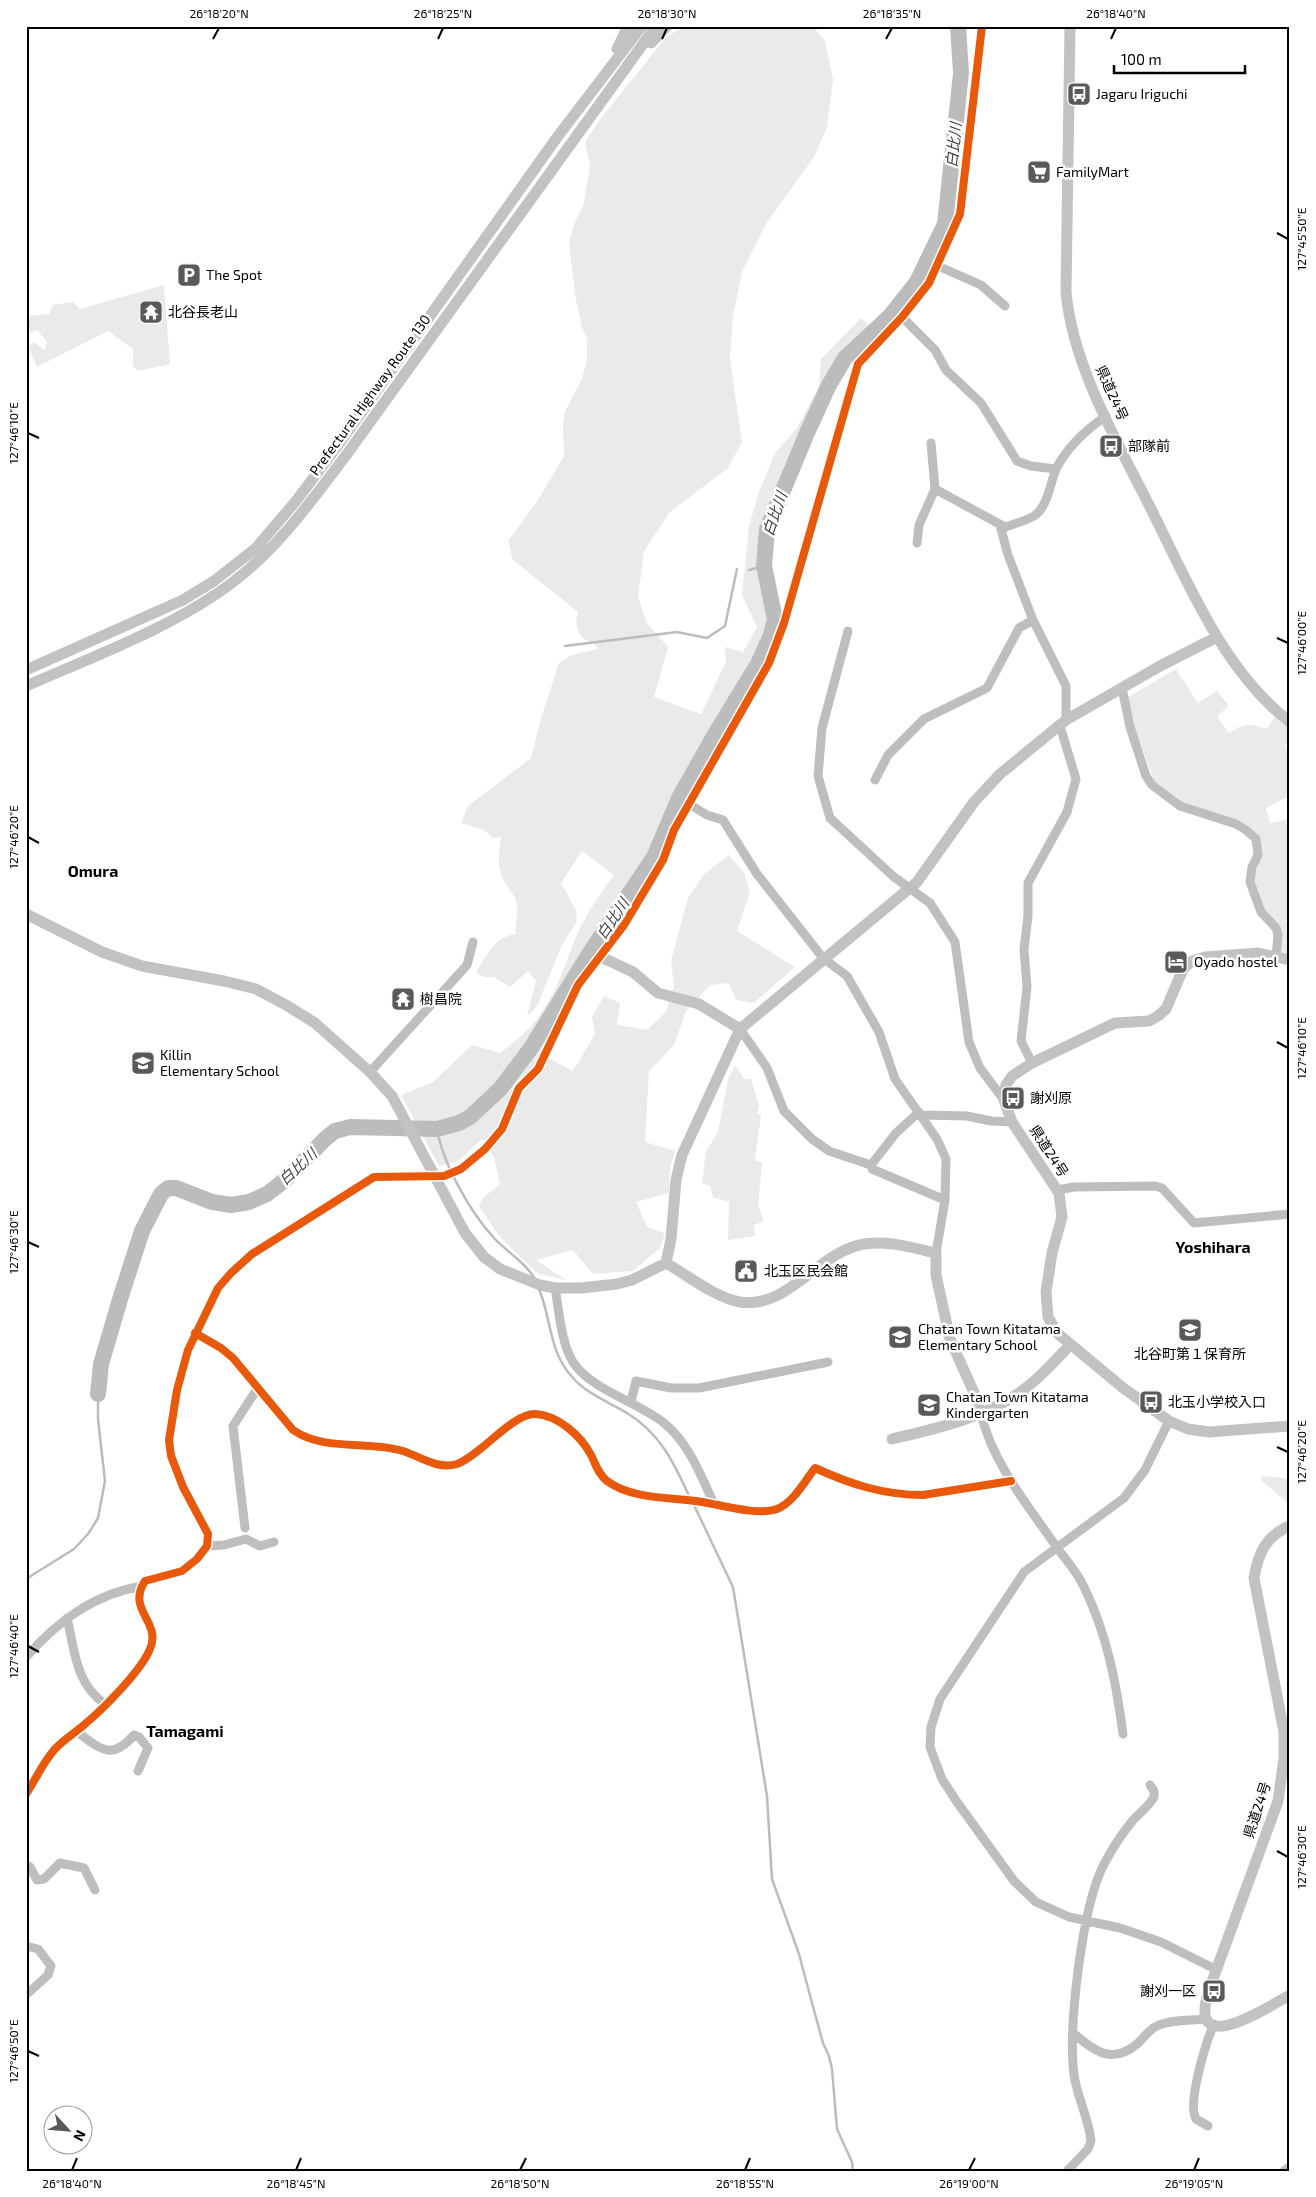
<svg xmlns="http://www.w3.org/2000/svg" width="1316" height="2197" font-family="'Exo 2','Noto Sans JP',sans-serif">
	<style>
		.green { fill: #eaeaea }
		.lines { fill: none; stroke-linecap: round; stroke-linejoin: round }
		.stream { stroke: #bcbcbc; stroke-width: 2.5 }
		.river { stroke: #bcbcbc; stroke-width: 16 }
		.street { stroke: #bebebe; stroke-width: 9 }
		.secondary { stroke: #c2c2c2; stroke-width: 11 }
		.street-bridge { stroke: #bebebe; stroke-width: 9 }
		.cycleway-casing { stroke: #fff; stroke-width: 11 }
		.cycleway { stroke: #e8590c; stroke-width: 8 }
		.ticks { fill: none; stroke: #000; stroke-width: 2 }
		.labels { text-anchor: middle; stroke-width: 5; stroke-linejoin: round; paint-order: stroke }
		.poi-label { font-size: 14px; fill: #000; stroke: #fff; text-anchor: start }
		.street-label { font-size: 14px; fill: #000; stroke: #fff }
		.water-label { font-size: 15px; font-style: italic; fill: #414141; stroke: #fff }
		.quarter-label { font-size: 16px; font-weight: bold; fill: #000; stroke: #fff }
		.neatline { fill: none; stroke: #000; stroke-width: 2 }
		.ticks-label { font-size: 12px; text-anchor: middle; fill: #000 }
	</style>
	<rect width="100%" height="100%" fill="#fff"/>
	<path class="green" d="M 687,26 L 813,26 L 825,41 L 833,80 L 827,127 L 814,157 L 766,224 L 742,271 L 733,316 L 730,359 L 742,442 L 728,468 L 670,512 L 644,551 L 638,597 L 647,623 L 668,647 L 654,697 L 701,714 L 726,662 L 725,647 L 743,652 L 757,627 L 742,595 L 749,526 L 759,492 L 775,453 L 797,428 L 819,386 L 821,359 L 861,318 L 869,325 L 827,377 L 799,435 L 758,541 L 757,567 L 777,620 L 772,642 L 756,677 L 691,787 L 652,868 L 564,999 L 546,1035 L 550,1059 L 573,1071 L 595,1034 L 592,1017 L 604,996 L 620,1003 L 617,1025 L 647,1030 L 666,1012 L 674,987 L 671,961 L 688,898 L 704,874 L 729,855 L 744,873 L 750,892 L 737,931 L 795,967 L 754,1003 L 736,1000 L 729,983 L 710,985 L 686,1011 L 674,1045 L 649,1071 L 645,1142 L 675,1151 L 670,1168 L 669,1193 L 636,1202 L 647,1227 L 665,1233 L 660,1248 L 633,1271 L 593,1274 L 573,1250 L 536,1260 L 566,1280 L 538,1274 L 499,1236 L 479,1206 L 483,1198 L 500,1184 L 494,1157 L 482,1139 L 457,1162 L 439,1166 L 401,1095 L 433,1082 L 472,1045 L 500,1053 C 514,1042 529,1031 539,1016 C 555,995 564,968 573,944 C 583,918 598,897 614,875 L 582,851 L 561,883 L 577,912 L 576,923 L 561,947 L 537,1006 L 527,1017 L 536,981 L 528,971 L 510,987 L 494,977 L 484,977 L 476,973 C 486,956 495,936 516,934 C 514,923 519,913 517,903 C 515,896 509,889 505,883 C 496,869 499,853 501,837 L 493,838 L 484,830 L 461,823 L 468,806 L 531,758 L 542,715 L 559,663 L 572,655 L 598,649 L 595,644 C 579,639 573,628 578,612 L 513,560 L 508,541 L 538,500 L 564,456 L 563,424 L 565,411 L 582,379 L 587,360 L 587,339 L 582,327 L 575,295 L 569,242 L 575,222 L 583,207 L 590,166 L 585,142 L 601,118 L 667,36 Z
		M 164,285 L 170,364 L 138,371 L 133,366 L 133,349 L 108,331 L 37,367 L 28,346 L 34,342 L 45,350 L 47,342 L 37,330 L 26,334 L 26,316 L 49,314 L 53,305 L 73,302 L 80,309 Z
		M 1176,669 L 1198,703 L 1217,691 L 1229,706 L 1218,715 L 1218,718 L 1229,733 C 1243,723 1250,723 1267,729 L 1277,713 L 1290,723 L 1290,739 L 1284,747 L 1290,748 L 1290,796 L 1266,808 L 1270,823 L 1290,819 L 1290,959 L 1276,956 L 1278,937 L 1252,887 L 1258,851 L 1247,831 L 1190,810 L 1155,783 L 1133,725 L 1128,697 Z
		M 735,1065 L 744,1079 L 751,1079 L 759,1106 L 757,1114 L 761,1115 L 755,1160 L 762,1163 L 758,1206 L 764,1221 L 754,1225 L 755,1236 L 728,1240 L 729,1202 L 713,1197 L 710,1186 L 702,1183 L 706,1151 L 718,1132 L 728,1079 Z
		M 1263,1476 L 1290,1479 L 1290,1505 L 1261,1480 Z"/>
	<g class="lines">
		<path class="stream" d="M 749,570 L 764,566
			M 565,646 L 677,632 L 707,638 L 725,626 L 737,569
			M 437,1129 C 443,1164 470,1212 494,1238 C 507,1252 525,1262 535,1279
			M 539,1289 C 552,1320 548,1351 573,1378 C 587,1394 609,1402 627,1413 C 661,1434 674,1463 690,1498
			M 693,1503 L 733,1587 L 767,1796 L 772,1879 L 799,1954 L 812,2003 L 823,2043 L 829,2056 L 832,2069 L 837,2129 L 852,2162 L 853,2171
			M 26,1579 L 74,1549 L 88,1534 L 98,1518 L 105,1481 L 98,1419 L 98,1394"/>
		<path class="river" d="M 98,1394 L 101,1364 L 121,1296 L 142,1231 L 161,1194 L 168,1188 L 176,1188 L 212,1202 L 231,1205 L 249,1202 L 267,1194 L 285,1180 L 325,1139 L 335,1131 L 350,1127 L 437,1129 L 459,1123 L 470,1117 L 500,1089 L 531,1048 L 591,951 L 654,857 L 679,798 L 717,731 L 758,664 L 771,635 L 775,619 L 764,566 L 767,529 L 807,433 L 829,385 L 845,358 L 891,315 L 917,282 L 945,224 L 961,73 L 958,26"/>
		<path class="street" d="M 938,266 L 981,285 L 1005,306
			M 902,317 L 935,350 L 946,370 L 981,403 L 1017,461 L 1031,466 L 1056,469
			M 935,489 L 1005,527
			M 917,543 L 919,525 L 935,489 L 931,443
			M 848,631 L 822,728 L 818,776 L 830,818 L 894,877
			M 1122,688 L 1130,727 L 1146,776 L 1152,785 L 1180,806 L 1236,824 L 1246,830 L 1256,839 L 1258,855 L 1252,867 L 1250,882 L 1261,912 L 1276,928 L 1278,935 L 1276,957
			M 1066,720 L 1066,686 L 1033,620 L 1008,555 L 1001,529 C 1011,524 1024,522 1034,516 C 1049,506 1050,481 1057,467 C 1068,447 1087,429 1106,416
			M 875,780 L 888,755 L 924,719 L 987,688 L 1019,628 L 1033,620
			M 689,804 L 707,815 L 723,820 L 757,874 L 823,958 L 847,976 L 879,1032 L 895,1079 L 937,1139 L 946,1159 L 945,1200 L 936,1253
			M 930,903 L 955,942 L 969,1042 L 980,1068 L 1004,1100
			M 740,1029 L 767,1068 L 784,1111 L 812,1139 L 829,1151 L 871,1165 L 872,1169 L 945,1200
			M 1032,1063 L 1021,1041 L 1027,987 L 1024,949 L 1028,916 L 1028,883 L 1067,812 L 1076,779 L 1060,726
			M 370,1072 L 467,965 L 473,942
			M 921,1115 L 967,1116 L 991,1121 L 1012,1122
			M 871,1165 L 896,1133 L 919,1112
			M 1057,1190 L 1074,1187 L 1155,1186 L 1162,1188 L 1194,1223 L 1290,1214
			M 555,1288 C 559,1310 561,1343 573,1362 C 591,1390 638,1402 664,1423 C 689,1443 701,1476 714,1504
			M 195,1333 L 221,1348 L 233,1358 L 293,1430 C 325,1452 368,1440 403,1451 C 421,1457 438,1470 457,1464 C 481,1455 513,1413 535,1414 C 558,1415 581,1436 591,1455 C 596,1465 598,1474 607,1481 C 633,1500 671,1497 702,1502 C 722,1505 758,1516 777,1509 C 793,1503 805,1481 815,1468 C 850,1484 883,1495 923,1495 L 1011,1481
			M 631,1402 L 636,1381 L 671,1388 L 699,1388 L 828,1362
			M 981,1414 C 993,1464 1029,1507 1058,1549 C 1067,1561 1078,1573 1084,1587 C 1107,1634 1116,1682 1123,1734
			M 1169,1421 L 1145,1470 L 1124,1498 L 1024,1572 L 940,1699 L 931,1727 L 930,1747 L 942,1779 L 957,1802 L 1014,1881 L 1036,1902 L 1069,1917 L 1120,1928 L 1161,1942 L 1215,1969
			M 245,1528 L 233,1426 L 257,1389
			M 207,1546 L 224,1545 L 246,1539 L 260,1546 L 274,1542
			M 67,1618 C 75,1651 75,1683 105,1704
			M 26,1657 C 58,1621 94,1594 142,1586
			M 76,1731 C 99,1748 111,1762 134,1735 L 139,1737 L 148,1748 L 138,1771
			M 26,1794 C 36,1779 43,1762 55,1749 C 64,1739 75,1733 85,1724 C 103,1709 141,1671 150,1649 C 162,1622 126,1610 145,1581 L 182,1571 L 197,1559 L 207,1546 L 208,1534 L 183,1487 L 171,1456 L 169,1440 L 177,1390 L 188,1350 L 218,1288 L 231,1273 L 252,1254 L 374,1177 L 444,1176 L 461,1169 L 485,1149 L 502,1129 L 519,1088 L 538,1069 L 578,985 L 624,925 L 663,860 L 674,830 L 769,663 L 784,623 L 858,364 L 902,317 L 929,283 L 960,214 L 982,26
			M 26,1865 L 30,1867 L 37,1880 L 44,1879 L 60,1863 L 84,1868 L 95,1890
			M 26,1946 L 38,1949 L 51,1966 L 48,1975 L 27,1994
			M 1073,2033 C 1094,2051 1112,2065 1137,2044 C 1144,2038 1148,2030 1157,2026 C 1172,2019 1191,2021 1207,2019
			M 1208,2126 L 1196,2119 C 1187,2103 1206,2042 1214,2024
			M 1067,2171 L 1088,2149 L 1091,2141 C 1089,2119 1077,2097 1074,2075 C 1068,2026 1082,1907 1104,1864 C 1112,1849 1123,1832 1134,1819 C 1141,1812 1149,1806 1154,1797 L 1154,1791 L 1150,1785"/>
		<path class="secondary" d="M 1070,26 L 1066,292 C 1073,367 1117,441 1150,507 C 1187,580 1223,671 1290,722
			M 651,43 L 667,26
			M 617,49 L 628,26
			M 26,670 L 183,600 L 214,581 L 256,548 L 296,501 L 336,448 L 558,136 L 642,26
			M 26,686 C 92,657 176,626 233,582 C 279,547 312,500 347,454 L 656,26
			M 26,914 L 102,952 L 142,966 L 224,981 L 256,989 L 286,1005 L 315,1023 L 370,1072 L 392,1096 L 465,1233 L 484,1257 L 500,1269 L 540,1285 L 555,1288 L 581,1288 L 617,1284 L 632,1280 L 666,1263
			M 601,957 L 633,972 L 658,993 L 699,1004 L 740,1029
			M 1290,960 L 1258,953 L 1205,957 L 1192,961 L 1183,969 L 1166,1009 L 1158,1016 L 1149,1021 L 1115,1023 L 1032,1063 L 1012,1076 L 1006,1085 L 1004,1100 L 1012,1122 L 1059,1193 L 1062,1217 L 1052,1253 L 1046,1292 L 1048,1317 L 1057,1333 L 1122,1387 L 1169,1421 L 1188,1429 L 1209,1432 L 1290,1426
			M 666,1263 L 671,1239 L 676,1180 L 682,1155 L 740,1029 L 917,882 L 974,802 L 1000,774 L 1066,720 L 1160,666 L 1217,637
			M 666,1263 C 687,1275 716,1298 740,1302 C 790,1309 817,1252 864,1244 C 888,1240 913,1248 936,1253 L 936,1275 L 950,1339 L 975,1395 L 981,1414
			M 892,1439 C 933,1429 976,1420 1013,1397 C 1034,1384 1052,1364 1070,1345
			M 1290,1526 C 1266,1535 1258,1554 1254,1578 L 1284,1732 L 1284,1759 L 1278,1801 L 1209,1990 C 1186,2061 1266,2008 1290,1995
			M 1285,2171 L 1290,2168"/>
		<path class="street-bridge" d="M 894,877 L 930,903"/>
		<g class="cycleway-casing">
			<path id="cycleway" d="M 195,1333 L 221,1348 L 233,1358 L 293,1430 C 325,1452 368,1440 403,1451 C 421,1457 438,1470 457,1464 C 481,1455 513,1413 535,1414 C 558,1415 581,1436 591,1455 C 596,1465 598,1474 607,1481 C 633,1500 671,1497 702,1502 C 722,1505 758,1516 777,1509 C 793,1503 805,1481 815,1468 C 850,1484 883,1495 923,1495 L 1011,1481
				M 26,1794 C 36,1779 43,1762 55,1749 C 64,1739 75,1733 85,1724 C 103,1709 141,1671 150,1649 C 162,1622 126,1610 145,1581 L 182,1571 L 197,1559 L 207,1546 L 208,1534 L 183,1487 L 171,1456 L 169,1440 L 177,1390 L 188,1350 L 218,1288 L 231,1273 L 252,1254 L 374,1177 L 444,1176 L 461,1169 L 485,1149 L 502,1129 L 519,1088 L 538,1069 L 578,985 L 624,925 L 663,860 L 674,830 L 769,663 L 784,623 L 858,364 L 902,317 L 929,283 L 960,214 L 982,26"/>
		</g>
		<use href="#cycleway" class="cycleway"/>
	</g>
	<path class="ticks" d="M 213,39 L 219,28M 438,39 L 443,28M 662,39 L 667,28M 886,39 L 892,28M 1111,39 L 1116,28M 1277,233 L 1288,239M 28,433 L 39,438M 1277,638 L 1288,643M 28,837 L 39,843M 1277,1042 L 1288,1048M 28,1242 L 39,1247M 1277,1447 L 1288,1452M 28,1646 L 39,1652M 1277,1851 L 1288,1857M 28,2051 L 39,2056M 72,2170 L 77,2158M 296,2170 L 301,2158M 520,2170 L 526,2158M 745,2170 L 750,2158M 969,2170 L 975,2158M 1194,2170 L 1199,2158"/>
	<defs>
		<g id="bus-square" transform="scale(1.25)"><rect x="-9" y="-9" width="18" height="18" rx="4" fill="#595959" stroke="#fff"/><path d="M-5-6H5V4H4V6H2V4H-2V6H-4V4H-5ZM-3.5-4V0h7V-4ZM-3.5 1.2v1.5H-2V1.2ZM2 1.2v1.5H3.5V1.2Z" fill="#fff"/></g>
		<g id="supermarket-square" transform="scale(1.25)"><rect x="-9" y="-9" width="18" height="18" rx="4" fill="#595959" stroke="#fff"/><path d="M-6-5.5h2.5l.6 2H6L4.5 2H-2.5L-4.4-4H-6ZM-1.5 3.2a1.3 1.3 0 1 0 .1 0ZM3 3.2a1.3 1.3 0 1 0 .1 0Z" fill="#fff"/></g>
		<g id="parking-square" transform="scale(1.25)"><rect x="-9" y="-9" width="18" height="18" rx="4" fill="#595959" stroke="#fff"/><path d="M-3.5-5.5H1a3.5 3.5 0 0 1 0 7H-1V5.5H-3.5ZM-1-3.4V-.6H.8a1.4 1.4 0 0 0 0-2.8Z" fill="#fff"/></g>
		<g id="temple-square" transform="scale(1.25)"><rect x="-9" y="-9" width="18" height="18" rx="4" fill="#595959" stroke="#fff"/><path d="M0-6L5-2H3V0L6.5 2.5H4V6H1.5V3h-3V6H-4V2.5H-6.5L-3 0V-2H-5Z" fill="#fff"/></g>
		<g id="hotel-square" transform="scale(1.25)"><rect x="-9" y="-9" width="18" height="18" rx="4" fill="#595959" stroke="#fff"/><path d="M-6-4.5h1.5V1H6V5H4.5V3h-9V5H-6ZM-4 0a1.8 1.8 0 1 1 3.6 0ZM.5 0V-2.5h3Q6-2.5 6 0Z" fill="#fff"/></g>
		<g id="school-square" transform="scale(1.25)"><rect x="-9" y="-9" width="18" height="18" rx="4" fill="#595959" stroke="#fff"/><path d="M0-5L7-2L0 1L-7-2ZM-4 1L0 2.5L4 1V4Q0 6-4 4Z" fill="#fff"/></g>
		<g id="civic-square" transform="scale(1.25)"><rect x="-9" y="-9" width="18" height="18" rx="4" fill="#595959" stroke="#fff"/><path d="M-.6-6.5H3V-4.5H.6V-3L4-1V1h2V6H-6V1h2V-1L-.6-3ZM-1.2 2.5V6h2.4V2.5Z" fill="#fff"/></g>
	</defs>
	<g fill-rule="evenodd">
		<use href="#bus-square" x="1079" y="94"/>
		<use href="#supermarket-square" x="1039" y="172"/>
		<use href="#parking-square" x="189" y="275"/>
		<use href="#temple-square" x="151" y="312"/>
		<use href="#bus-square" x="1111" y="446"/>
		<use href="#hotel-square" x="1176" y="962"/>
		<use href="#temple-square" x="403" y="999"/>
		<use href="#school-square" x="143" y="1063"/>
		<use href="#bus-square" x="1013" y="1098"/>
		<use href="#civic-square" x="746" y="1271"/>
		<use href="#school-square" x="1190" y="1330"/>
		<use href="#school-square" x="900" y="1337"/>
		<use href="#bus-square" x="1151" y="1402"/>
		<use href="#school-square" x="929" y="1405"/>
		<use href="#bus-square" x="1214" y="1991"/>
	</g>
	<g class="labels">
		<g class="poi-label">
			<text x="1096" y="99">Jagaru Iriguchi</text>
			<text x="1056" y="177">FamilyMart</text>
			<text x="206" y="280">The Spot</text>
			<text x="168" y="317">北谷長老山</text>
			<text x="1128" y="451">部隊前</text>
			<text x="1194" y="967">Oyado hostel</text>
			<text x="420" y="1004">樹昌院</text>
			<text x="160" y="1060">Killin<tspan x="160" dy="16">Elementary School</tspan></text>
			<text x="1030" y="1103">謝刈原</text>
			<text x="764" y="1276">北玉区民会館</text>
			<text x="918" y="1334">Chatan Town Kitatama<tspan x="918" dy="16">Elementary School</tspan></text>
			<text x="1190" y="1359" text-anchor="middle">北谷町第１保育所</text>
			<text x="946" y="1402">Chatan Town Kitatama<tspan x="946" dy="16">Kindergarten</tspan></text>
			<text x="1168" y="1407">北玉小学校入口</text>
			<text x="1196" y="1996" text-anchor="end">謝刈一区</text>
		</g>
		<g class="street-label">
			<text transform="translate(1112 393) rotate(66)" y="5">県道24号</text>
			<text transform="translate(370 395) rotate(-54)" y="5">Prefectural Highway Route 130</text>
			<text transform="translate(1049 1151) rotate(57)" y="5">県道24号</text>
			<text transform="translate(1257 1810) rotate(-72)" y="5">県道24号</text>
		</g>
		<g class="water-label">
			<text transform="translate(954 145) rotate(-84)" y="5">白比川</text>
			<text transform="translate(775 514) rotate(-71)" y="5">白比川</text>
			<text transform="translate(613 919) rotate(-56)" y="5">白比川</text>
			<text transform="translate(298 1167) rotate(-43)" y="5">白比川</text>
		</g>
		<g class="quarter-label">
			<text x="93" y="877">Omura</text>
			<text x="1213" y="1253">Yoshihara</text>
			<text x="185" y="1737">Tamagami</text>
		</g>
	</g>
	<rect width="1316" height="2197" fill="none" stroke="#ffffff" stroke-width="55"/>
	<g transform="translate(68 2130) rotate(116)"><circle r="24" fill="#ffffff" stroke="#999999"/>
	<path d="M0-4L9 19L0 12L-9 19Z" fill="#595959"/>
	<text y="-8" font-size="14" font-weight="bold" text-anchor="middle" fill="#000000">N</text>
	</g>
	<path d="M1114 65v8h131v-8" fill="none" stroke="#000000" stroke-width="2.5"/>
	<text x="1121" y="65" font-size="15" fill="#000000" stroke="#ffffff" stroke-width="4" paint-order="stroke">100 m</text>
	<rect x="28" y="28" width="1260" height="2142" class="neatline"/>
	<g class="ticks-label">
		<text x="219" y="18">26°18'20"N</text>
		<text x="443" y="18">26°18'25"N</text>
		<text x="667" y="18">26°18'30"N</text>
		<text x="892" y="18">26°18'35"N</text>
		<text x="1116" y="18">26°18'40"N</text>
		<text transform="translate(1302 239) rotate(-90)" y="4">127°45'50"E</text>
		<text transform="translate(14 433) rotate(-90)" y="4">127°46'10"E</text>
		<text transform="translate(1302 643) rotate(-90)" y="4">127°46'00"E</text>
		<text transform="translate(14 837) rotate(-90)" y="4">127°46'20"E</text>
		<text transform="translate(1302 1048) rotate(-90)" y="4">127°46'10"E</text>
		<text transform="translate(14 1242) rotate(-90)" y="4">127°46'30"E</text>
		<text transform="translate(1302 1452) rotate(-90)" y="4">127°46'20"E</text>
		<text transform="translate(14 1646) rotate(-90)" y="4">127°46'40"E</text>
		<text transform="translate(1302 1857) rotate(-90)" y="4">127°46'30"E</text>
		<text transform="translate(14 2051) rotate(-90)" y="4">127°46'50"E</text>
		<text x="72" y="2188">26°18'40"N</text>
		<text x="296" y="2188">26°18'45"N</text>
		<text x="520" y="2188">26°18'50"N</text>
		<text x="745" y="2188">26°18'55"N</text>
		<text x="969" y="2188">26°19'00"N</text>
		<text x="1194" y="2188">26°19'05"N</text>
	</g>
</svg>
